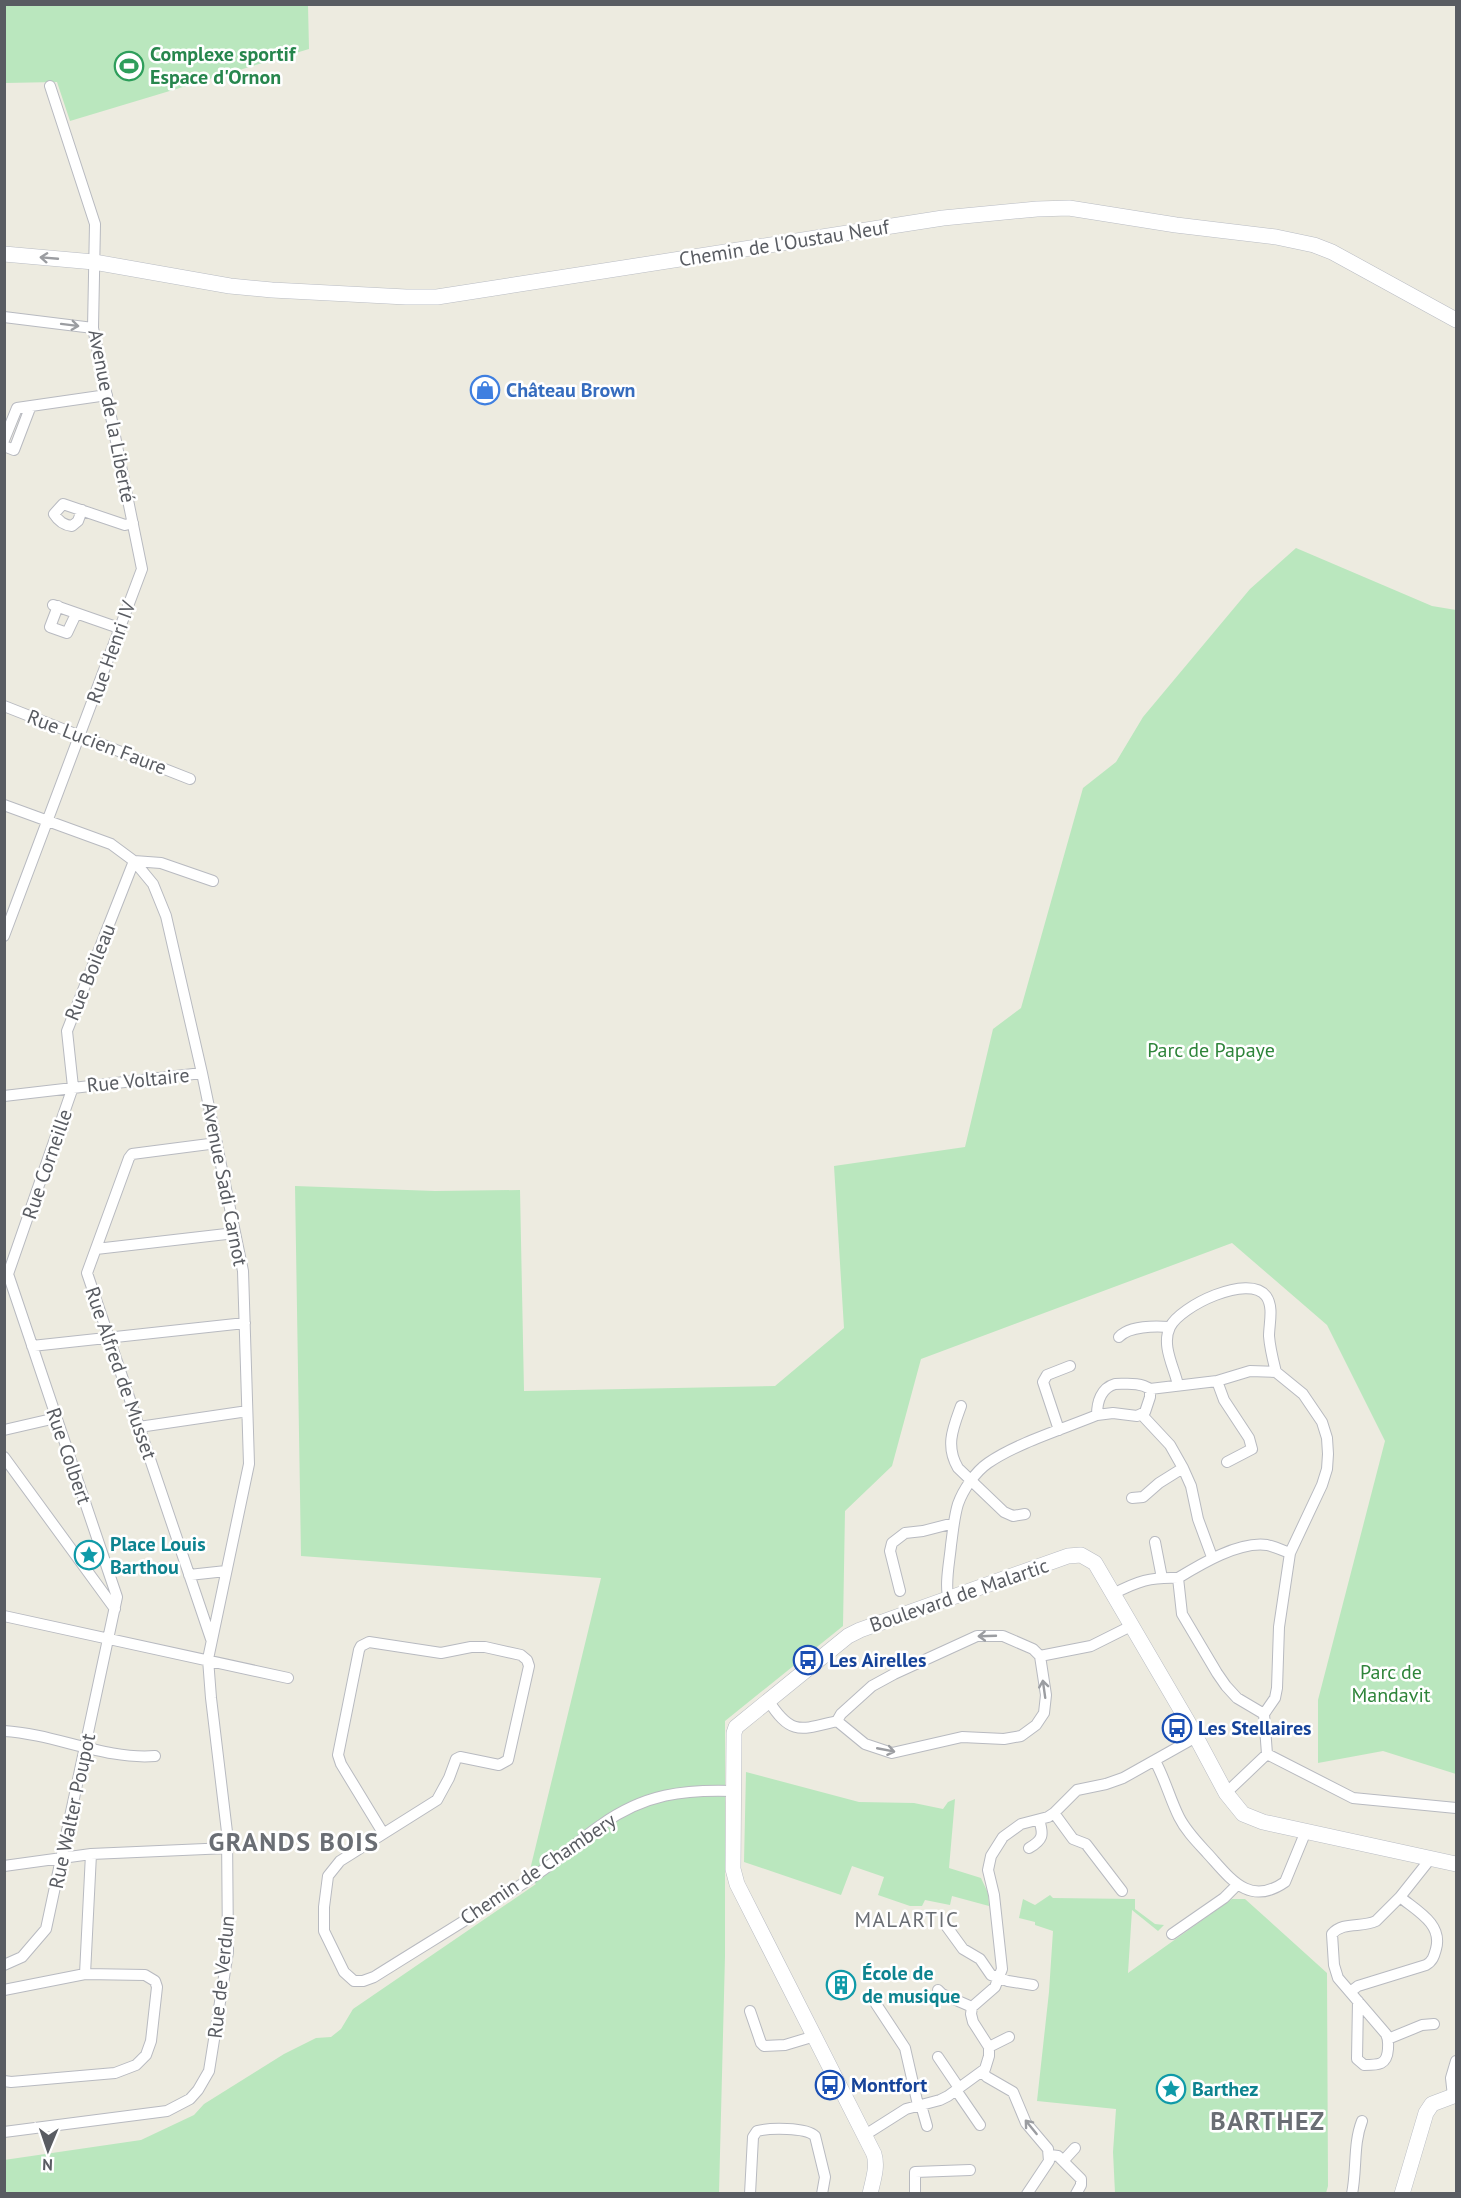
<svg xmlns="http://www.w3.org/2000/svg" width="1461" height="2198" font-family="'PT Sans',sans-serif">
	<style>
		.green { fill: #bae7be }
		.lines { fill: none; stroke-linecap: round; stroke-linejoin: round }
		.street-casing { stroke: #b8bac0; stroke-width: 12 }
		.secondary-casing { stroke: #b9bcc3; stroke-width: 16 }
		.street { stroke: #fff; stroke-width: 10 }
		.secondary { stroke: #fff; stroke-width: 15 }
		.oneway { stroke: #9b9da1 }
		.labels { text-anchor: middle; stroke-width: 5; stroke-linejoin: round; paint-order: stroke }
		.leisure-label { font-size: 20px; font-weight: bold; fill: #27864d; stroke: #fff; text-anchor: start }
		.street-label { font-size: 20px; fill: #595c62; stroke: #fff }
		.shop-label { font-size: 20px; font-weight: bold; fill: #366cbe; stroke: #fff; text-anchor: start }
		.park-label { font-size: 20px; fill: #2e843a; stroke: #fff }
		.culture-label { font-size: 20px; font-weight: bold; fill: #0d838f; stroke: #fff; text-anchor: start }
		.transit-label { font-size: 20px; font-weight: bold; fill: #164399; stroke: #fff; text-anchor: start }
		.neighbourhood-label { font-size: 21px; letter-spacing: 1.5px; fill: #6a6e74; stroke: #fff }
		.district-label { font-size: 26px; font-weight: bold; letter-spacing: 1.5px; fill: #6a6e74; stroke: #fff }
	</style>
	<rect width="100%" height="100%" fill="#edebe0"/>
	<path class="green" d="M 4,5 L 308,5 L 309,49 L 70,121 L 57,82 L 5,83 Z
		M 1296,548 L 1432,606 L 1456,610 L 1456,1774 L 1383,1751 L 1318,1763 L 1318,1700 L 1385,1441 L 1327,1325 L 1232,1243 L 921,1359 L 892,1466 L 845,1511 L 843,1626 L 725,1721 L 725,1956 L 719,2193 L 5,2194 L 4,2160 L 141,2140 L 194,2115 L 204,2104 L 284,2054 L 316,2038 L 331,2037 L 341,2029 L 353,2009 L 536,1884 L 528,1878 L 601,1578 L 301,1556 L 295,1186 L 435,1191 L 520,1190 L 524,1391 L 775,1386 L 844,1328 L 834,1166 L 965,1147 L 993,1029 L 1021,1008 L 1083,788 L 1116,762 L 1143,717 L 1250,589 Z
		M 746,1772 L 859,1802 L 914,1803 L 943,1809 L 948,1802 L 955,1799 L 949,1868 L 981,1878 L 988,1893 L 989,1906 L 952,1896 L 950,1905 L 925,1900 L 922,1906 L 910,1906 L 878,1895 L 884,1877 L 852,1866 L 841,1895 L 744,1862 Z
		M 1050,1895 L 1053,1898 L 1135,1899 L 1135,1909 L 1155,1924 L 1164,1925 L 1158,1931 L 1132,1910 L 1128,1973 L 1232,1899 L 1245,1899 L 1327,1973 L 1328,2186 L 1326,2193 L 1115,2193 L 1113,2152 L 1116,2109 L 1037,2101 L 1049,1992 L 1053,1931 L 1035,1925 L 1035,1922 L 1019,1918 L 1023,1899 L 1035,1905 Z"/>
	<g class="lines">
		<g class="street-casing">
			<path id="street" d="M 4,317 L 93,328
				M 4,440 L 17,408 L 107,395
				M 4,446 L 14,450 L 30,408
				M 82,510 L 78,521 L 72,526 C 64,525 59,522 54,514 L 63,504 L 125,525 L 133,523
				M 53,605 L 119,628
				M 58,606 L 50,627 L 67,633 L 76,614
				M 4,706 L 190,779
				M 4,805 L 111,844 L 134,861 L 153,884 L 166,916 L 202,1073 L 243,1271 L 249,1464 L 208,1659 L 211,1698 L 227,1832 L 228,1952 L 209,2071 L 198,2090 L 190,2099 L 167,2111 L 4,2132
				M 4,936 L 142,569 L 93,328 L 95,224 L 50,86
				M 4,1096 L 202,1073
				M 96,1249 L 235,1233
				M 8,1274 L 73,1087 L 67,1031 L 134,861 L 161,863 L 213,881
				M 1119,1337 C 1129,1326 1155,1326 1169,1327
				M 32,1346 L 245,1323
				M 1217,1381 L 1224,1400 L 1249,1438 L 1252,1449 L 1227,1462
				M 1115,1384 C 1127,1384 1140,1382 1150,1389 L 1150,1397 L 1145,1412 L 1137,1416 L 1113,1413 L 1097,1415 C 1097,1402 1101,1388 1115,1384 Z
				M 1178,1385 C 1174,1367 1161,1345 1170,1327 C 1180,1306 1249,1273 1266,1296 C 1274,1307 1269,1324 1269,1336 C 1270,1349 1273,1360 1276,1372
				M 1150,1389 L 1217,1381 L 1250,1371 L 1276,1372 L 1303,1394 L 1322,1422 L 1327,1438 L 1328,1454 L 1327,1469 L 1322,1485 L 1290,1553 L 1279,1627 L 1277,1688 L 1275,1698 L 1264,1714
				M 961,1406 C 953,1428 945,1446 958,1468 L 1004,1512 L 1013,1516 L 1025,1514
				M 1142,1415 L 1170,1445 L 1183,1468 L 1191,1486 L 1198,1519 L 1212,1557
				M 139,1427 L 241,1412 L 247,1413
				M 4,1430 L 56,1418
				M 1059,1430 L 1043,1382 L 1047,1375 L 1070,1366
				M 4,1457 L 115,1609
				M 1132,1498 L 1143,1497 L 1159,1483 L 1183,1468
				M 1155,1542 L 1162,1578
				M 189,1575 L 226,1571
				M 1178,1578 C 1201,1564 1239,1541 1267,1545 C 1275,1547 1282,1550 1290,1553
				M 900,1591 L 890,1551 L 892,1543 L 905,1533 L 923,1531 L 954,1523
				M 1113,1594 C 1138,1581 1150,1577 1178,1578 L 1182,1614 L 1217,1673 L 1226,1686 L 1237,1698 L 1264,1714 L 1267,1754 L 1353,1798 L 1456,1808
				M 949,1599 C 944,1586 950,1559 951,1545 C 953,1531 954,1517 958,1504 C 963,1490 975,1472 988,1463 C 1017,1443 1063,1429 1097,1415
				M 4,1616 L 288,1678
				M 211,1639 L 87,1273 L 129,1158 L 132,1154 L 217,1143
				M 1040,1656 L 1091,1646 L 1131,1626
				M 768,1700 C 791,1736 800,1730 837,1721 L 841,1714 L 872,1686 L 894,1674 L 977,1636 L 1003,1636 L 1033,1649 L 1040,1656
				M 837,1721 L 865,1744 L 892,1753 L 962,1737 L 1004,1739 L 1021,1736 L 1036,1725 L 1044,1713 L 1046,1695 L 1040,1656
				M 4,1731 C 55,1734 105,1760 155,1756
				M 1155,1761 C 1165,1779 1170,1799 1179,1817 C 1186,1831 1197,1842 1208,1854 C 1230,1878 1249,1907 1285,1882 L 1306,1831
				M 1226,1793 L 1267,1754
				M 1054,1813 L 1073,1839 L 1086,1844 L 1122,1891
				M 383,1833 L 341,1764 L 338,1755 L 359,1650 L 361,1646 L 369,1642 L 441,1653 L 471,1647 L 485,1647 L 521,1655 L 527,1660 L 529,1666 L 508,1760 L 499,1765 L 460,1757 L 456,1759 L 449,1778 L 437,1800 L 340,1861 L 328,1876 L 324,1907 L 324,1931 L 344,1972 L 354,1981 L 363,1981 L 374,1977 C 428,1943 483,1910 536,1875 C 559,1860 579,1840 601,1825 C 644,1794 684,1789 735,1791
				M 1029,1848 C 1043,1840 1044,1835 1039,1820
				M 4,1866 L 91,1854 L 228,1848
				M 947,1927 L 963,1949 L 980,1959 L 991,1975 L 1008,1981 L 1033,1985
				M 1172,1934 L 1224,1898 L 1237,1885
				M 4,1965 L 22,1957 L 46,1929 L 117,1597 L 8,1274
				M 4,1990 L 85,1974 L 91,1854
				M 938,1990 L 942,1994 L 972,2007
				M 1350,1992 L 1358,1986 L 1426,1965 C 1433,1961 1434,1956 1436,1949 C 1443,1924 1417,1911 1400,1897
				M 1358,2001 L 1357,2059 L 1364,2065 C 1379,2065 1387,2065 1388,2049 C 1388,2043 1389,2040 1386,2034 L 1338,1978 L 1334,1965 L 1332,1934 C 1343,1921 1362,1928 1376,1921 L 1400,1897 L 1431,1858
				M 876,2004 L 905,2048 L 918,2105
				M 750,2011 L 761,2043 L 764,2046 L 785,2045 L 815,2036
				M 1388,2039 L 1422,2025 L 1434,2024
				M 989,2047 L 1009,2037
				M 938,2057 L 959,2088
				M 982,2072 L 987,2077 L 1013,2092 L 1026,2123 L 1048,2149 L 1049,2161 L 1027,2194
				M 4,2081 L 11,2082 L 115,2073 L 136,2065 L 146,2055 L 151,2041 L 157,1987 L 155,1981 L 145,1975 L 85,1974
				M 956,2090 L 980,2125
				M 1453,2096 L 1451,2078 L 1456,2061
				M 921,2105 L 927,2126
				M 865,2135 L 906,2109 L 940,2100 L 948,2096 L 985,2069 L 989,2056 L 989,2047 L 973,2022 L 971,2014 L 972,2007 L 995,1987 L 1002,1969 L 994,1895 L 988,1870 L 991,1856 L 1003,1837 L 1021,1824 L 1048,1817 L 1054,1813 L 1077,1790 L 1106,1784 L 1123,1778 L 1196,1737
				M 1050,2155 L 1058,2156 L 1081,2179 L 1081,2185 L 1076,2194
				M 1064,2160 L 1075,2148
				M 750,2194 L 753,2137 L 757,2131 C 769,2128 806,2127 815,2136 L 825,2177 L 822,2194
				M 915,2194 L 915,2172 L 970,2170
				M 1352,2194 C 1357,2169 1353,2144 1362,2121"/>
		</g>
		<g class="secondary-casing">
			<path id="secondary" d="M 4,254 L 94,262 L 230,286 L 272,290 L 406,297 L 437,297 L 943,218 L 1037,209 L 1069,208 L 1176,225 L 1276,237 L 1314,245 L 1332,252 L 1456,320
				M 870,2194 C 873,2180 878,2167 874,2154 L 737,1884 L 733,1869 L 734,1733 L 736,1727 L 848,1636 L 860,1630 L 1068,1556 L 1081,1555 L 1095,1563 L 1188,1722 L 1226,1793 L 1243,1814 L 1263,1822 L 1456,1864
				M 1402,2194 L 1426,2113 L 1432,2104 L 1456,2095"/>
		</g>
		<use href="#street" class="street"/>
		<use href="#secondary" class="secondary"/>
	</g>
	<defs><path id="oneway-shaft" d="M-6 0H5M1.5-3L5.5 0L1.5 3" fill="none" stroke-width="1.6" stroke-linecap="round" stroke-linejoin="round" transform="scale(1.5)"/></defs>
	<g class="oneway">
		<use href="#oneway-shaft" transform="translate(49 258) rotate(-175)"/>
		<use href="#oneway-shaft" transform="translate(70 325) rotate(7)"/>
		<use href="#oneway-shaft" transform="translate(987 1636) rotate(178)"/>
		<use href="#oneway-shaft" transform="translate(1044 1689) rotate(-98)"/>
		<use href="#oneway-shaft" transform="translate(886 1750) rotate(11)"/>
		<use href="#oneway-shaft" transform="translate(1031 2127) rotate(-129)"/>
	</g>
	<defs>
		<g id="stadium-ring" transform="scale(1.5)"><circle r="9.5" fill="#fff" stroke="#2e9e5b" stroke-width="1.5"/><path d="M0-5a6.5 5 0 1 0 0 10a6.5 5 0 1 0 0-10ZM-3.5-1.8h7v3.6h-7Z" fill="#2e9e5b"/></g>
		<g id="shop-ring" transform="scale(1.5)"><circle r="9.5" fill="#fff" stroke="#3f7fe0" stroke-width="1.5"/><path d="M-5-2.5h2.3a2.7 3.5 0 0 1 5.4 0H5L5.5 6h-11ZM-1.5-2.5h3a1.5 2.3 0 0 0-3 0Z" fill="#3f7fe0"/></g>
		<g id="sight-ring" transform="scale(1.5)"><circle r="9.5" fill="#fff" stroke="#0f9aa8" stroke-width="1.5"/><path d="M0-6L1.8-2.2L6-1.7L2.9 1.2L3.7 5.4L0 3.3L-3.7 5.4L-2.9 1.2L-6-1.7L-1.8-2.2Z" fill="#0f9aa8"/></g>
		<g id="bus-ring" transform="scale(1.5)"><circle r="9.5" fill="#fff" stroke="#1a4fb4" stroke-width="1.5"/><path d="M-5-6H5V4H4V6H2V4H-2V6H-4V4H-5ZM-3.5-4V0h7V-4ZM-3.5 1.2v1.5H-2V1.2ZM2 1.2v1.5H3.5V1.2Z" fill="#1a4fb4"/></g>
		<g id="building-ring" transform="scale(1.5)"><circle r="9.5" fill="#fff" stroke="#0f9aa8" stroke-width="1.5"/><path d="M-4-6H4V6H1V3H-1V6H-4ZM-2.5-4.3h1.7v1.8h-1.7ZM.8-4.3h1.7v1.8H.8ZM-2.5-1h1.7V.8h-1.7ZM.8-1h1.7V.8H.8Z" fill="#0f9aa8"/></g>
	</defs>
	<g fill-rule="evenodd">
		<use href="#stadium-ring" x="129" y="66"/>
		<use href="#shop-ring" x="485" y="390"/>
		<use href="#sight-ring" x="89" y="1555"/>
		<use href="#bus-ring" x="808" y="1660"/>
		<use href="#bus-ring" x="1177" y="1728"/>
		<use href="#building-ring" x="841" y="1985"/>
		<use href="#bus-ring" x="830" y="2085"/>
		<use href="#sight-ring" x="1171" y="2089"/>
	</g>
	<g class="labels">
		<g class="leisure-label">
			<text x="150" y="61">Complexe sportif<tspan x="150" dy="23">Espace d'Ornon</tspan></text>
		</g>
		<g class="street-label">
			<text transform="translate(784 243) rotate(-9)" y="7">Chemin de l'Oustau Neuf</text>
			<text transform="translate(112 416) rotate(79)" y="7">Avenue de la Liberté</text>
			<text transform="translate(111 652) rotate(-70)" y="7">Rue Henri IV</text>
			<text transform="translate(97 742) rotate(21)" y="7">Rue Lucien Faure</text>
			<text transform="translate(90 972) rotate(-68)" y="7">Rue Boileau</text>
			<text transform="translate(138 1080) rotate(-6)" y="7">Rue Voltaire</text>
			<text transform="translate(47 1164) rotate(-71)" y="7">Rue Corneille</text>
			<text transform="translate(225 1184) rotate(79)" y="7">Avenue Sadi Carnot</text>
			<text transform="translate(121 1373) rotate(71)" y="7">Rue Alfred de Musset</text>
			<text transform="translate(69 1456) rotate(71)" y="7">Rue Colbert</text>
			<text transform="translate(959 1595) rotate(-19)" y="7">Boulevard de Malartic</text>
			<text transform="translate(72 1811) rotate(-78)" y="7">Rue Walter Poupot</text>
			<text transform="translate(538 1869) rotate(-34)" y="7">Chemin de Chambery</text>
			<text transform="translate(221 1977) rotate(-84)" y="7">Rue de Verdun</text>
		</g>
		<g class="shop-label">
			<text x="506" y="397">Château Brown</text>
		</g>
		<g class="park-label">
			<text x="1211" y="1057">Parc de Papaye</text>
			<text x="1391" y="1679">Parc de<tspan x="1391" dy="23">Mandavit</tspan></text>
		</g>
		<g class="culture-label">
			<text x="110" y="1551">Place Louis<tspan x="110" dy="23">Barthou</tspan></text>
			<text x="862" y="1980">École de<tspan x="862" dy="23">de musique</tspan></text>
			<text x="1192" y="2096">Barthez</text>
		</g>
		<g class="transit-label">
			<text x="829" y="1667">Les Airelles</text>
			<text x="1198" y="1735">Les Stellaires</text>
			<text x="851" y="2092">Montfort</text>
		</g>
		<g class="neighbourhood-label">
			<text x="907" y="1927">MALARTIC</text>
		</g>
		<g class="district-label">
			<text x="294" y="1851">GRANDS BOIS</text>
			<text x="1268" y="2130">BARTHEZ</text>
		</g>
	</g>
	<rect width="1461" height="2198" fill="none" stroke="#595c62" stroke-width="12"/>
	<g transform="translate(48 2150) rotate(182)" stroke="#ffffff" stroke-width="4.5" paint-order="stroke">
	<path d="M0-4.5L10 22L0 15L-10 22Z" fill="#595c62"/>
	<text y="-9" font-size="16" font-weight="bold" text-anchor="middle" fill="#595c62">N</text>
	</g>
</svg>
